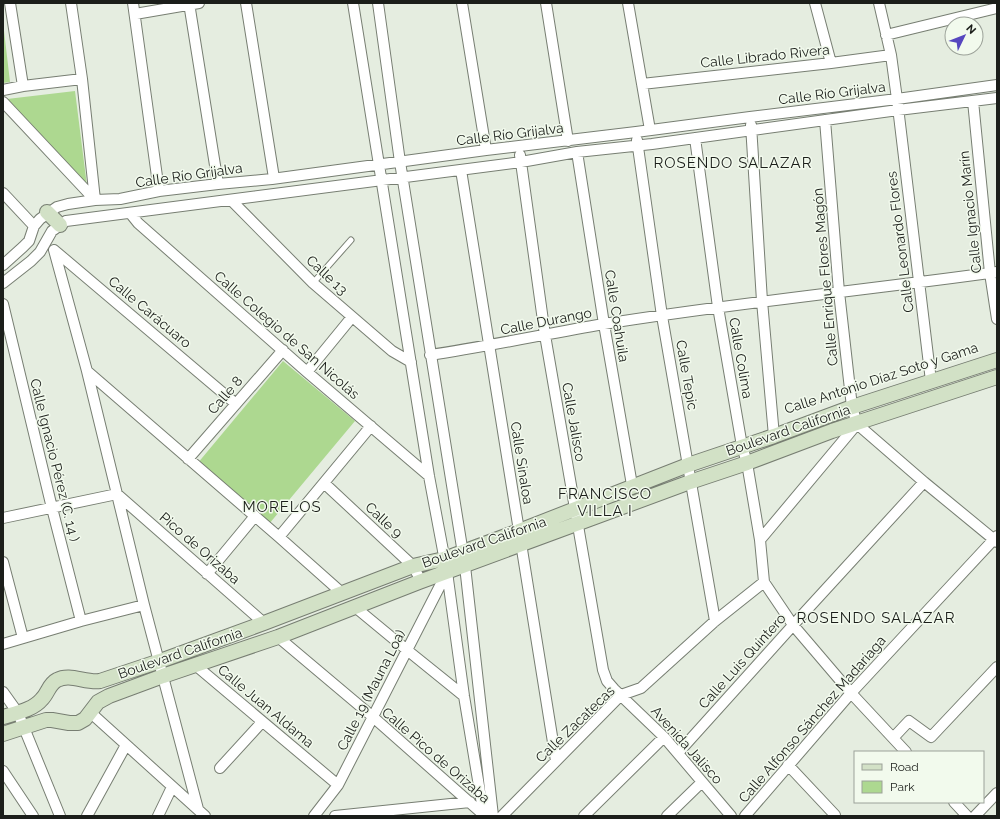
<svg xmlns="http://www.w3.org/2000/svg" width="1000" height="819" font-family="Raleway,sans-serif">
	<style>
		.green { fill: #add890 }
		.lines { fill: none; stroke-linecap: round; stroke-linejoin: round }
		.lane-casing { stroke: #777e72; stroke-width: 7 }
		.street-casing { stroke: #777e72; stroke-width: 12 }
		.secondary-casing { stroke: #777e72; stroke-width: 16 }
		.lane { stroke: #fff; stroke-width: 5 }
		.street { stroke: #fff; stroke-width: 10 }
		.secondary { stroke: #d2e1c6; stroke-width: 14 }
		.labels { text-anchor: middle; stroke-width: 3; stroke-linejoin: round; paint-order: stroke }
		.street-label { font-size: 14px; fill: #1b1e1a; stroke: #f2faed }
		.neighbourhood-label { font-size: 15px; letter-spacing: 1px; fill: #1b1e1a; stroke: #f2faed }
	</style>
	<rect width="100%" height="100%" fill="#e5ede0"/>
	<path class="green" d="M 3,22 L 10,82 L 3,83 Z
		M 75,91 L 87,186 L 7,99 Z
		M 283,361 L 355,421 L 269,524 L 197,464 Z"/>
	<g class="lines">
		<g class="lane-casing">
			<path id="lane" d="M 313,283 L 351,240"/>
		</g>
		<g class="street-casing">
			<path id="street" d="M 10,3 L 23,86
				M 71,3 L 82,79 L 95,200
				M 133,3 L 159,191
				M 189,3 L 218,184
				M 246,3 L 274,178
				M 353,3 L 429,476 L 447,572 L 464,696 L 484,816
				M 378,3 L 400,162 L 465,566 L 493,816
				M 462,3 L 486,150
				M 546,3 L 568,141
				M 628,3 L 650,130
				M 815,3 L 831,63
				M 879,3 L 891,55 L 897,99 L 931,381
				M 135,14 L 199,3
				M 886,35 L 997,8
				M 642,84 L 831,63 L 891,55
				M 3,90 L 23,86 L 82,79
				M 973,101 L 990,273 L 997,319
				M 3,102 L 95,200
				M 825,120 L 839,292 L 852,407 L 857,424 L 924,482 L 997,542
				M 751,125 L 762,301 L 774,436
				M 695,138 L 718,307 L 742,446 L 747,463 L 760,540 L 764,582 L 793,625 L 851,693 L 906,752
				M 637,140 L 662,316 L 715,621
				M 577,152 L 604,324 L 632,485
				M 520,155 L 545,335 L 603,670 L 607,681 L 614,689 L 664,737 L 731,816
				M 461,170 L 556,761
				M 3,193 L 34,226
				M 231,200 L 313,283 L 392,351 L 411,362
				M 130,213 L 138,223 L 307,372 L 429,476
				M 54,250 L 87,371 L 144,605 L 198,809
				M 54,250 L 236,404
				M 3,265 L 23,247 L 29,241 L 34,226 L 40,219 L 57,207 L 68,204 L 95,200 L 120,199 L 159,191 L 218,184 L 272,179 L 486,150 L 636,132 L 750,117 L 897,99 L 997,85
				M 3,283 L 31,261 L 40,252 L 52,231 L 66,221 L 521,162 L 577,152 L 652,144 L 898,110 L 997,98
				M 3,304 L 52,508 L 81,621
				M 430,355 C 489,346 546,334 604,324 C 734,303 866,290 997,272
				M 87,371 L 279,537 L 342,593
				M 307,372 L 352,317
				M 188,459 L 283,350
				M 324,483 L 413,566 L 421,581
				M 3,518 L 117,494 L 264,623
				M 279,537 L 371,426
				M 760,540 L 857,424
				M 3,562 L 23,638
				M 207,574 L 255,516
				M 355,607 L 407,650 L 464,696
				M 278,637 L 373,717 L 485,816
				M 3,644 L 81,621 L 144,605
				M 194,664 L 338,785
				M 3,692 L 18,713 L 60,816
				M 91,713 L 205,816
				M 893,738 L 909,721 L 931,737 L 997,667
				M 678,753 L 804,613 L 924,482
				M 788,765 L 835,815
				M 220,768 L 262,722
				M 3,771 L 33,816
				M 954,802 L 967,816
				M 87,816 L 126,745
				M 158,816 L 172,787
				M 314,816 L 338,785 L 447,572
				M 335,816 L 470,802
				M 502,816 L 621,695 L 641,688 L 715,621 L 764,582
				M 584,816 L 664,737
				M 667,816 L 702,782
				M 745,816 L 851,693 L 997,536
				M 975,816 L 997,793"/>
		</g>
		<g class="secondary-casing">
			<path id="secondary" d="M 47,212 L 60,225
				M 3,717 C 16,713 33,710 42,699 C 48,693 49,684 57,680 C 70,673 85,683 100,681 L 160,661 L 264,623 L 413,566 L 444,559 L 519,531 L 688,465 L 774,436 L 852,407 L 997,360
				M 3,734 L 46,720 L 52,720 L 69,723 L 78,723 L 85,719 L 98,702 L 109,696 L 163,676 L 278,637 L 419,582 L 690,482 L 747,463 L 832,431 L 997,377"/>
		</g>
		<use href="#lane" class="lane"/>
		<use href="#street" class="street"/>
		<use href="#secondary" class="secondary"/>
	</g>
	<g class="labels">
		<g class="street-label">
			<text transform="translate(765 56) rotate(-6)" y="5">Calle Librado Rivera</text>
			<text transform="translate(832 93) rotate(-7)" y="5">Calle Río Grijalva</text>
			<text transform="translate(510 134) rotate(-7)" y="5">Calle Río Grijalva</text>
			<text transform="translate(189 175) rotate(-8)" y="5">Calle Río Grijalva</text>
			<text transform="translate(970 212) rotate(-96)" y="5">Calle Ignacio Marín</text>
			<text transform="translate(900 242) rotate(-97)" y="5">Calle Leonardo Flores</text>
			<text transform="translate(327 275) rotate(43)" y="5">Calle 13</text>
			<text transform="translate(825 277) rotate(-95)" y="5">Calle Enrique Flores Magón</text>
			<text transform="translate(150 312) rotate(40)" y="5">Calle Carácuaro</text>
			<text transform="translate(617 316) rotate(81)" y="5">Calle Coahuila</text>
			<text transform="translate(546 321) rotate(-11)" y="5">Calle Durango</text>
			<text transform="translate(287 335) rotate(41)" y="5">Calle Colegio de San Nicolás</text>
			<text transform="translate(741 358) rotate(80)" y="5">Calle Colima</text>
			<text transform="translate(687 375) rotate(80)" y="5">Calle Tepic</text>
			<text transform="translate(881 378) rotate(-18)" y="5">Calle Antonio Díaz Soto y Gama</text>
			<text transform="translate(225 395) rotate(-49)" y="5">Calle 8</text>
			<text transform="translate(574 422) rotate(80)" y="5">Calle Jalisco</text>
			<text transform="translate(788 430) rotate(-19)" y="5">Boulevard California</text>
			<text transform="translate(55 460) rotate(76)" y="5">Calle Ignacio Pérez (C. 14 )</text>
			<text transform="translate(522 463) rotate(81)" y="5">Calle Sinaloa</text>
			<text transform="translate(384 520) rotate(43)" y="5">Calle 9</text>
			<text transform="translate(484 542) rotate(-19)" y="5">Boulevard California</text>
			<text transform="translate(200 548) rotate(41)" y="5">Pico de Orizaba</text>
			<text transform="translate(180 653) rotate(-19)" y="5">Boulevard California</text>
			<text transform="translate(742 661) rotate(-48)" y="5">Calle Luis Quintero</text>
			<text transform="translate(371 690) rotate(-63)" y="5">Calle 19 (Mauna Loa)</text>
			<text transform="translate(266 706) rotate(40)" y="5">Calle Juan Aldama</text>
			<text transform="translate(812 719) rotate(-49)" y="5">Calle Alfonso Sánchez Madariaga</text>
			<text transform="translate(575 724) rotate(-44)" y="5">Calle Zacatecas</text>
			<text transform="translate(687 745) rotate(48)" y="5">Avenida Jalisco</text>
			<text transform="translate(436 755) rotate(41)" y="5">Calle Pico de Orizaba</text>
		</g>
		<g class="neighbourhood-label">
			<text x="733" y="168">ROSENDO SALAZAR</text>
			<text x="605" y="499">FRANCISCO<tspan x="605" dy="17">VILLA I</tspan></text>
			<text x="282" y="512">MORELOS</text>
			<text x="876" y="623">ROSENDO SALAZAR</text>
		</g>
	</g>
	<rect width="1000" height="819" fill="none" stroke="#1b1e1a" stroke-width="8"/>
	<rect x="854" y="751" width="130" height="52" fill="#f2faed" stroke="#9ca299"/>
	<rect x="862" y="764" width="20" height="6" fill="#d2e1c6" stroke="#9ca299"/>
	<text x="890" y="771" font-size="12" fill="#1b1e1a">Road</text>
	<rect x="862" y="781" width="20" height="12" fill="#add890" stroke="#9ca299"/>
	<text x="890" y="791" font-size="12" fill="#1b1e1a">Park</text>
	<g transform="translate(964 36) rotate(47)"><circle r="19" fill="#f2faed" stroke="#9ca299"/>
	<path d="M0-3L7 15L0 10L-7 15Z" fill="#5747bf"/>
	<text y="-6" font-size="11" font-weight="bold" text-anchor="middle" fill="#1b1e1a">N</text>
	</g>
</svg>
